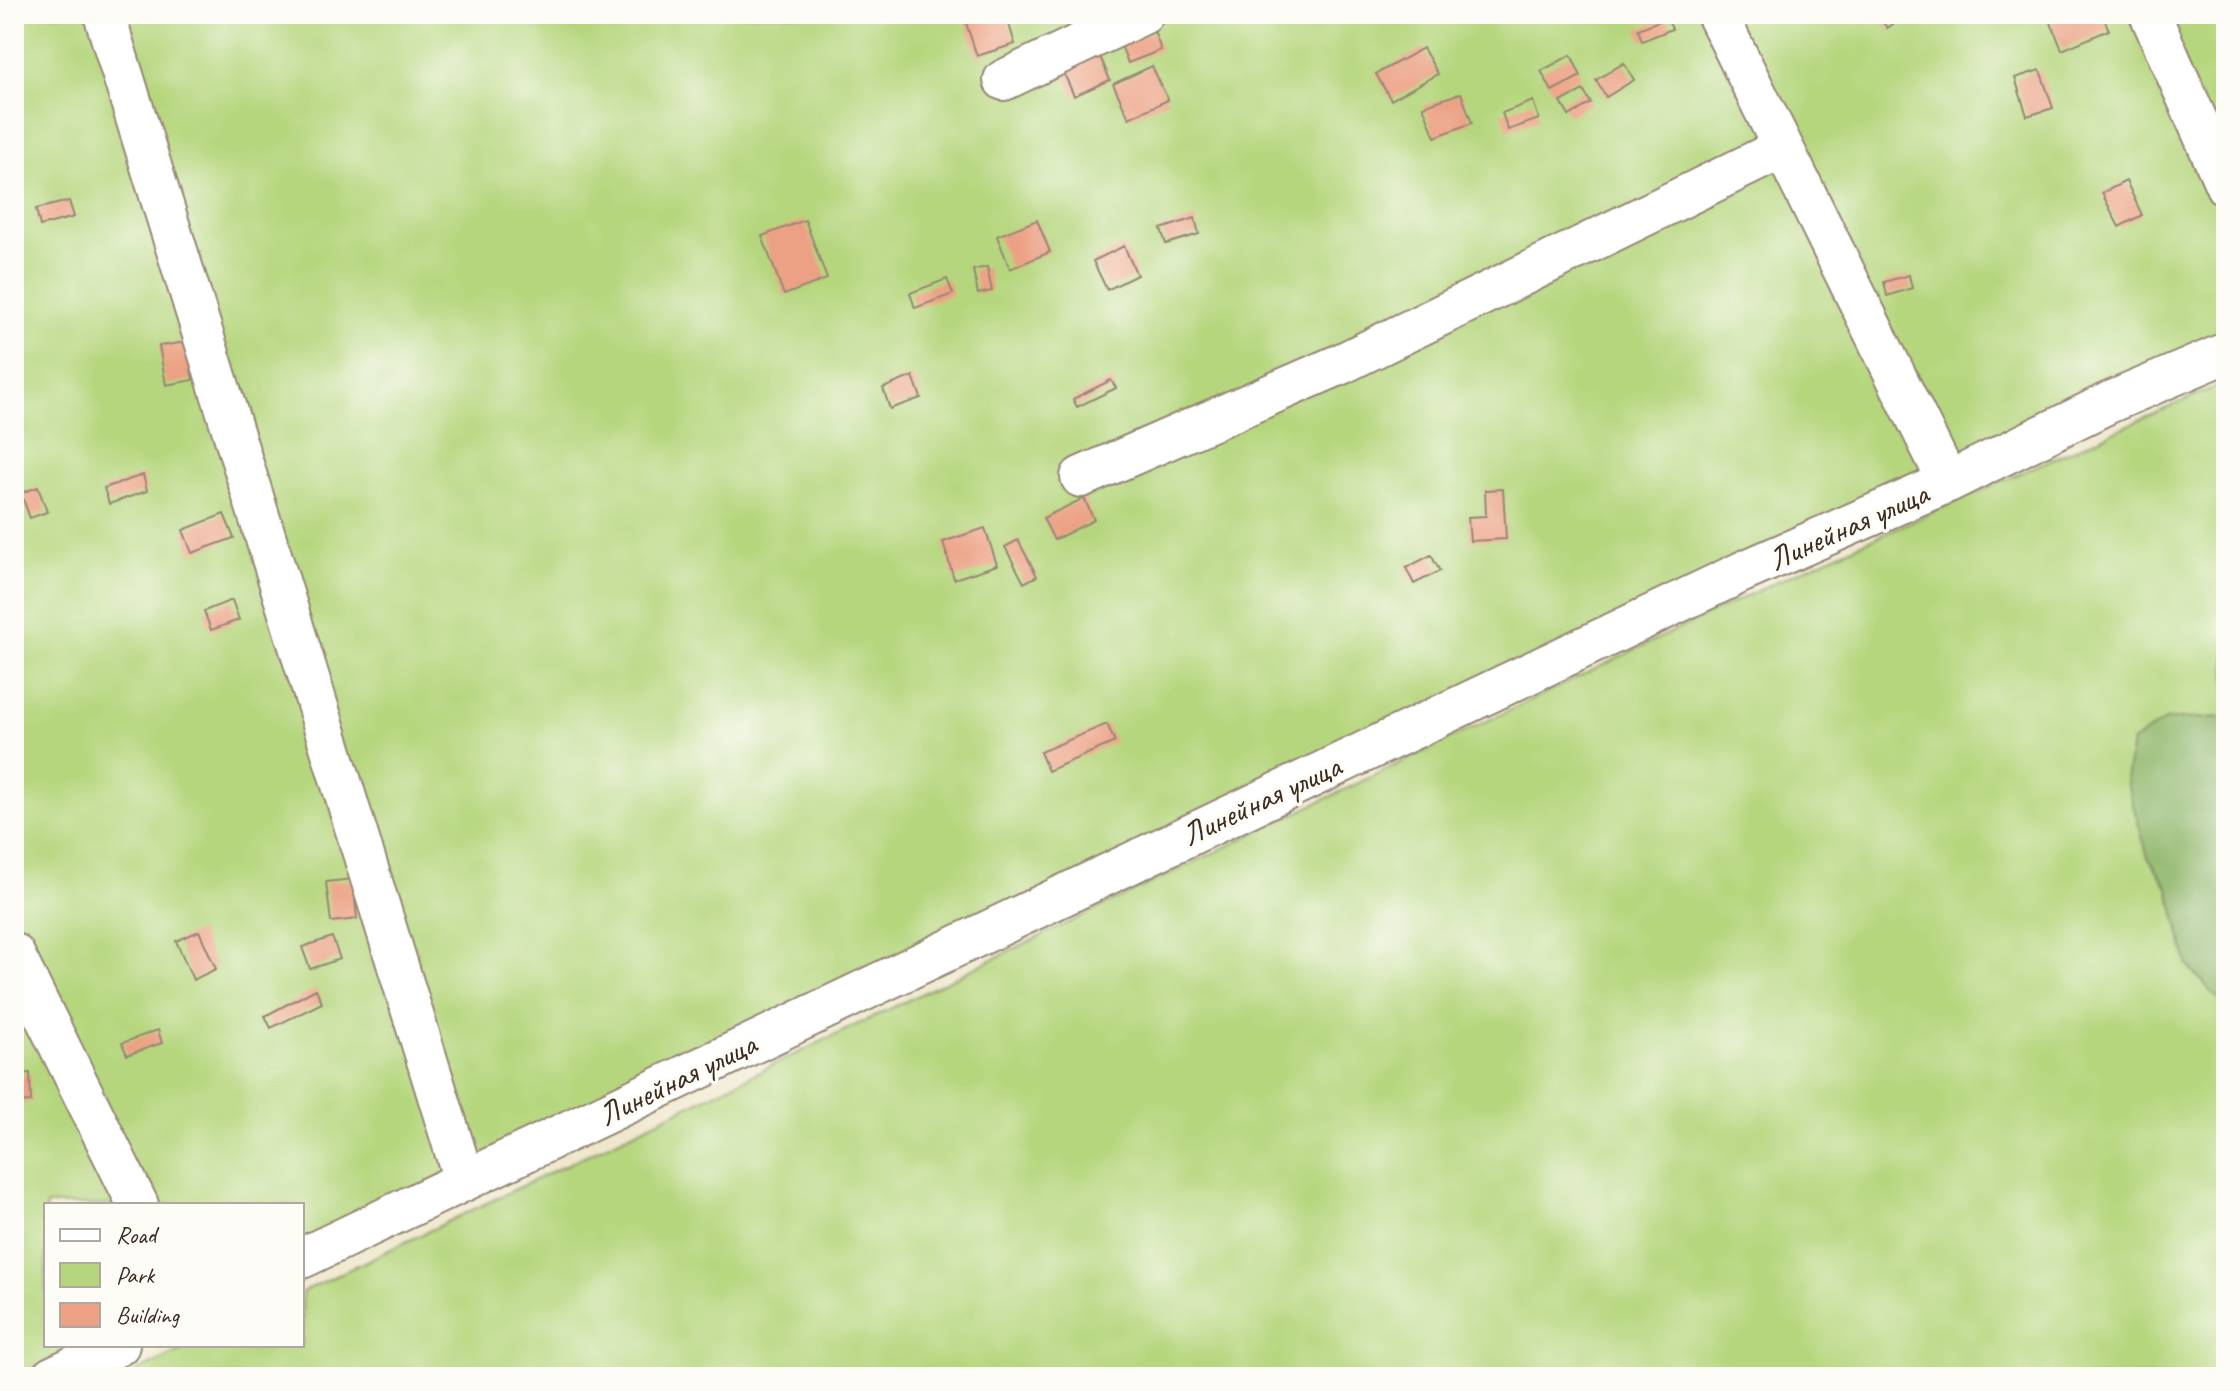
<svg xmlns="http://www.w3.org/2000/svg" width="2240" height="1391" font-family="Caveat,sans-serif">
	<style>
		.green { fill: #b5d67d; stroke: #78804e; stroke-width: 2 }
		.forest { fill: #90b76c; stroke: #667045; stroke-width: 2 }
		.building { fill: #eca184 }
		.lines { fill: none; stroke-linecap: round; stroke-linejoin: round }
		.minor-casing { stroke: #958875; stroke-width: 44 }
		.minor { stroke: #fff; stroke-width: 40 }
		.labels { text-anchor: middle; stroke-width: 7; stroke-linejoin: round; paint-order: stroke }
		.street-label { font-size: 32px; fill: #3b2a1e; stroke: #fdfcf7 }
	</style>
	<rect width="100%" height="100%" fill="#fdfcf7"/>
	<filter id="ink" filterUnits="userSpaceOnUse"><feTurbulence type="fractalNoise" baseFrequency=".0125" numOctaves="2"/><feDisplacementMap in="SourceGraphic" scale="16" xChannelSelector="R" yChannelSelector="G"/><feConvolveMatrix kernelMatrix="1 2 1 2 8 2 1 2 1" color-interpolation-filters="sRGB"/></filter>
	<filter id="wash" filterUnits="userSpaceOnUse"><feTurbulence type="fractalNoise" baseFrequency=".006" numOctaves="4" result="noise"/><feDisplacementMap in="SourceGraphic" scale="32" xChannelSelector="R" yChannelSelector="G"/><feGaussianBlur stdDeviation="1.8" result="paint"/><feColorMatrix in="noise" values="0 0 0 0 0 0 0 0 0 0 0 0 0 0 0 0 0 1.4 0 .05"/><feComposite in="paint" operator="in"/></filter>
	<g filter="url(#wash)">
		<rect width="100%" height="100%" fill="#efe7cc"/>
		<path class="green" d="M 14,14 L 2226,14 L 2226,330 L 302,1242 L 302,1205 L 46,1205 L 46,1345 L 84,1345 L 14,1377 Z
			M 2226,382 L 2226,717 L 2165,720 L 2148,857 L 2169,889 L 2188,966 L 2226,1007 L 2226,1377 L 125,1377 L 192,1345 L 302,1345 L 302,1292 L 1788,576 Z"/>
		<path class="forest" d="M 2226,717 L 2226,1007 L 2188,966 L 2169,889 L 2148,857 L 2126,780 L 2132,742 L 2165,720 Z"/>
		<g id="blocks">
			<path class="building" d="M 963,14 L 1006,14 L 1015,44 L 977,56 Z
				M 1883,14 L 1908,14 L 1887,28 L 1879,16 Z
				M 2064,14 L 2102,14 L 2109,30 L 2062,50 L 2050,20 Z
				M 1667,18 L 1672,29 L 1642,41 L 1638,29 Z
				M 1154,31 L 1161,50 L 1128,63 L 1121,45 Z
				M 1423,48 L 1438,74 L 1391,100 L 1376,74 Z
				M 1099,54 L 1110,80 L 1074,96 L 1062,69 Z
				M 1571,55 L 1581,76 L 1552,91 L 1541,71 Z
				M 1624,63 L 1634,80 L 1606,97 L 1596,80 Z
				M 1152,66 L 1168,100 L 1129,118 L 1113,84 Z
				M 2040,70 L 2053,108 L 2027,116 L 2015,78 Z
				M 1583,90 L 1591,103 L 1569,116 L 1561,102 Z
				M 1461,93 L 1472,123 L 1435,137 L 1423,106 Z
				M 1533,101 L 1539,119 L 1508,130 L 1502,113 Z
				M 2126,181 L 2142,215 L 2119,227 L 2102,193 Z
				M 69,201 L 74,217 L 40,226 L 36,209 Z
				M 1195,218 L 1199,234 L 1166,244 L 1161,229 Z
				M 805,220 L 827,279 L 784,295 L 762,236 Z
				M 1037,220 L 1050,252 L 1010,269 L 997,236 Z
				M 1124,246 L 1137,275 L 1107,290 L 1093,261 Z
				M 987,267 L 992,291 L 978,294 L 973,270 Z
				M 1909,275 L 1912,288 L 1887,296 L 1884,282 Z
				M 947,279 L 953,294 L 915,308 L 910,293 Z
				M 187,342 L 193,380 L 166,385 L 159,346 Z
				M 913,376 L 921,398 L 890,409 L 883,388 Z
				M 1111,380 L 1116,388 L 1077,407 L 1073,399 Z
				M 143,475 L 147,491 L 109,504 L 104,488 Z
				M 38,487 L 47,512 L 30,518 L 21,493 Z
				M 1503,489 L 1506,539 L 1470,541 L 1468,517 L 1486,516 L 1485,490 Z
				M 1084,498 L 1094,520 L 1054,540 L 1043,518 Z
				M 224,514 L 234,538 L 192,553 L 183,530 Z
				M 985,528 L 997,565 L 954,579 L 943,542 Z
				M 1018,540 L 1037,576 L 1024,583 L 1005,547 Z
				M 1431,555 L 1440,571 L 1414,584 L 1406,568 Z
				M 232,600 L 239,620 L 211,630 L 204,611 Z
				M 1107,724 L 1115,742 L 1048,771 L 1040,752 Z
				M 353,879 L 357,919 L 331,922 L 326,882 Z
				M 199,931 L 216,969 L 193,980 L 176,941 Z
				M 332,937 L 340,959 L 310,969 L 302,947 Z
				M 316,989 L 322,1003 L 271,1028 L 265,1016 Z
				M 158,1030 L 162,1043 L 127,1055 L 122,1043 Z
				M 30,1073 L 31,1102 L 14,1103 L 14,1074 Z"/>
		</g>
	</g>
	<g filter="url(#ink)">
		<use href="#blocks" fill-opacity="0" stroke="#958875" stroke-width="2"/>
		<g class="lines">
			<g class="minor-casing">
				<path id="minor" d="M 104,14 L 464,1180
					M 1717,14 L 1948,482
					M 2150,14 L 2226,186
					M 1004,80 L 1143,14
					M 1081,477 L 1341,364 L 1783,148
					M 14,954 L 138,1205
					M 302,1258 L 1742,572 L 1948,482 L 2108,403 L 2226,353
					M 52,1377 L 119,1345"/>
			</g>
			<use href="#minor" class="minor"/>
		</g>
	</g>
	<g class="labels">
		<g class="street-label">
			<text transform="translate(1848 526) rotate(-24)" y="11">Линейная улица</text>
			<text transform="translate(1261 800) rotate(-25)" y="11">Линейная улица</text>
			<text transform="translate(677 1079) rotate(-26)" y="11">Линейная улица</text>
		</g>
	</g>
	<rect width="2240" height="1391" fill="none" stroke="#fdfcf7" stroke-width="48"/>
	<rect x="44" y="1203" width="260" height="144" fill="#fdfcf7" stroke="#afa8a0" stroke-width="2"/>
	<rect x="60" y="1229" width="40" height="12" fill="#ffffff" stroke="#afa8a0" stroke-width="2"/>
	<text x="116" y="1243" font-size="24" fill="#3b2a1e">Road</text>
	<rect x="60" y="1263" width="40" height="24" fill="#b5d67d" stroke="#afa8a0" stroke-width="2"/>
	<text x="116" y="1283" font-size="24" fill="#3b2a1e">Park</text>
	<rect x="60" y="1303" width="40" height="24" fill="#eca184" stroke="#afa8a0" stroke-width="2"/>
	<text x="116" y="1323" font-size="24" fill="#3b2a1e">Building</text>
</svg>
